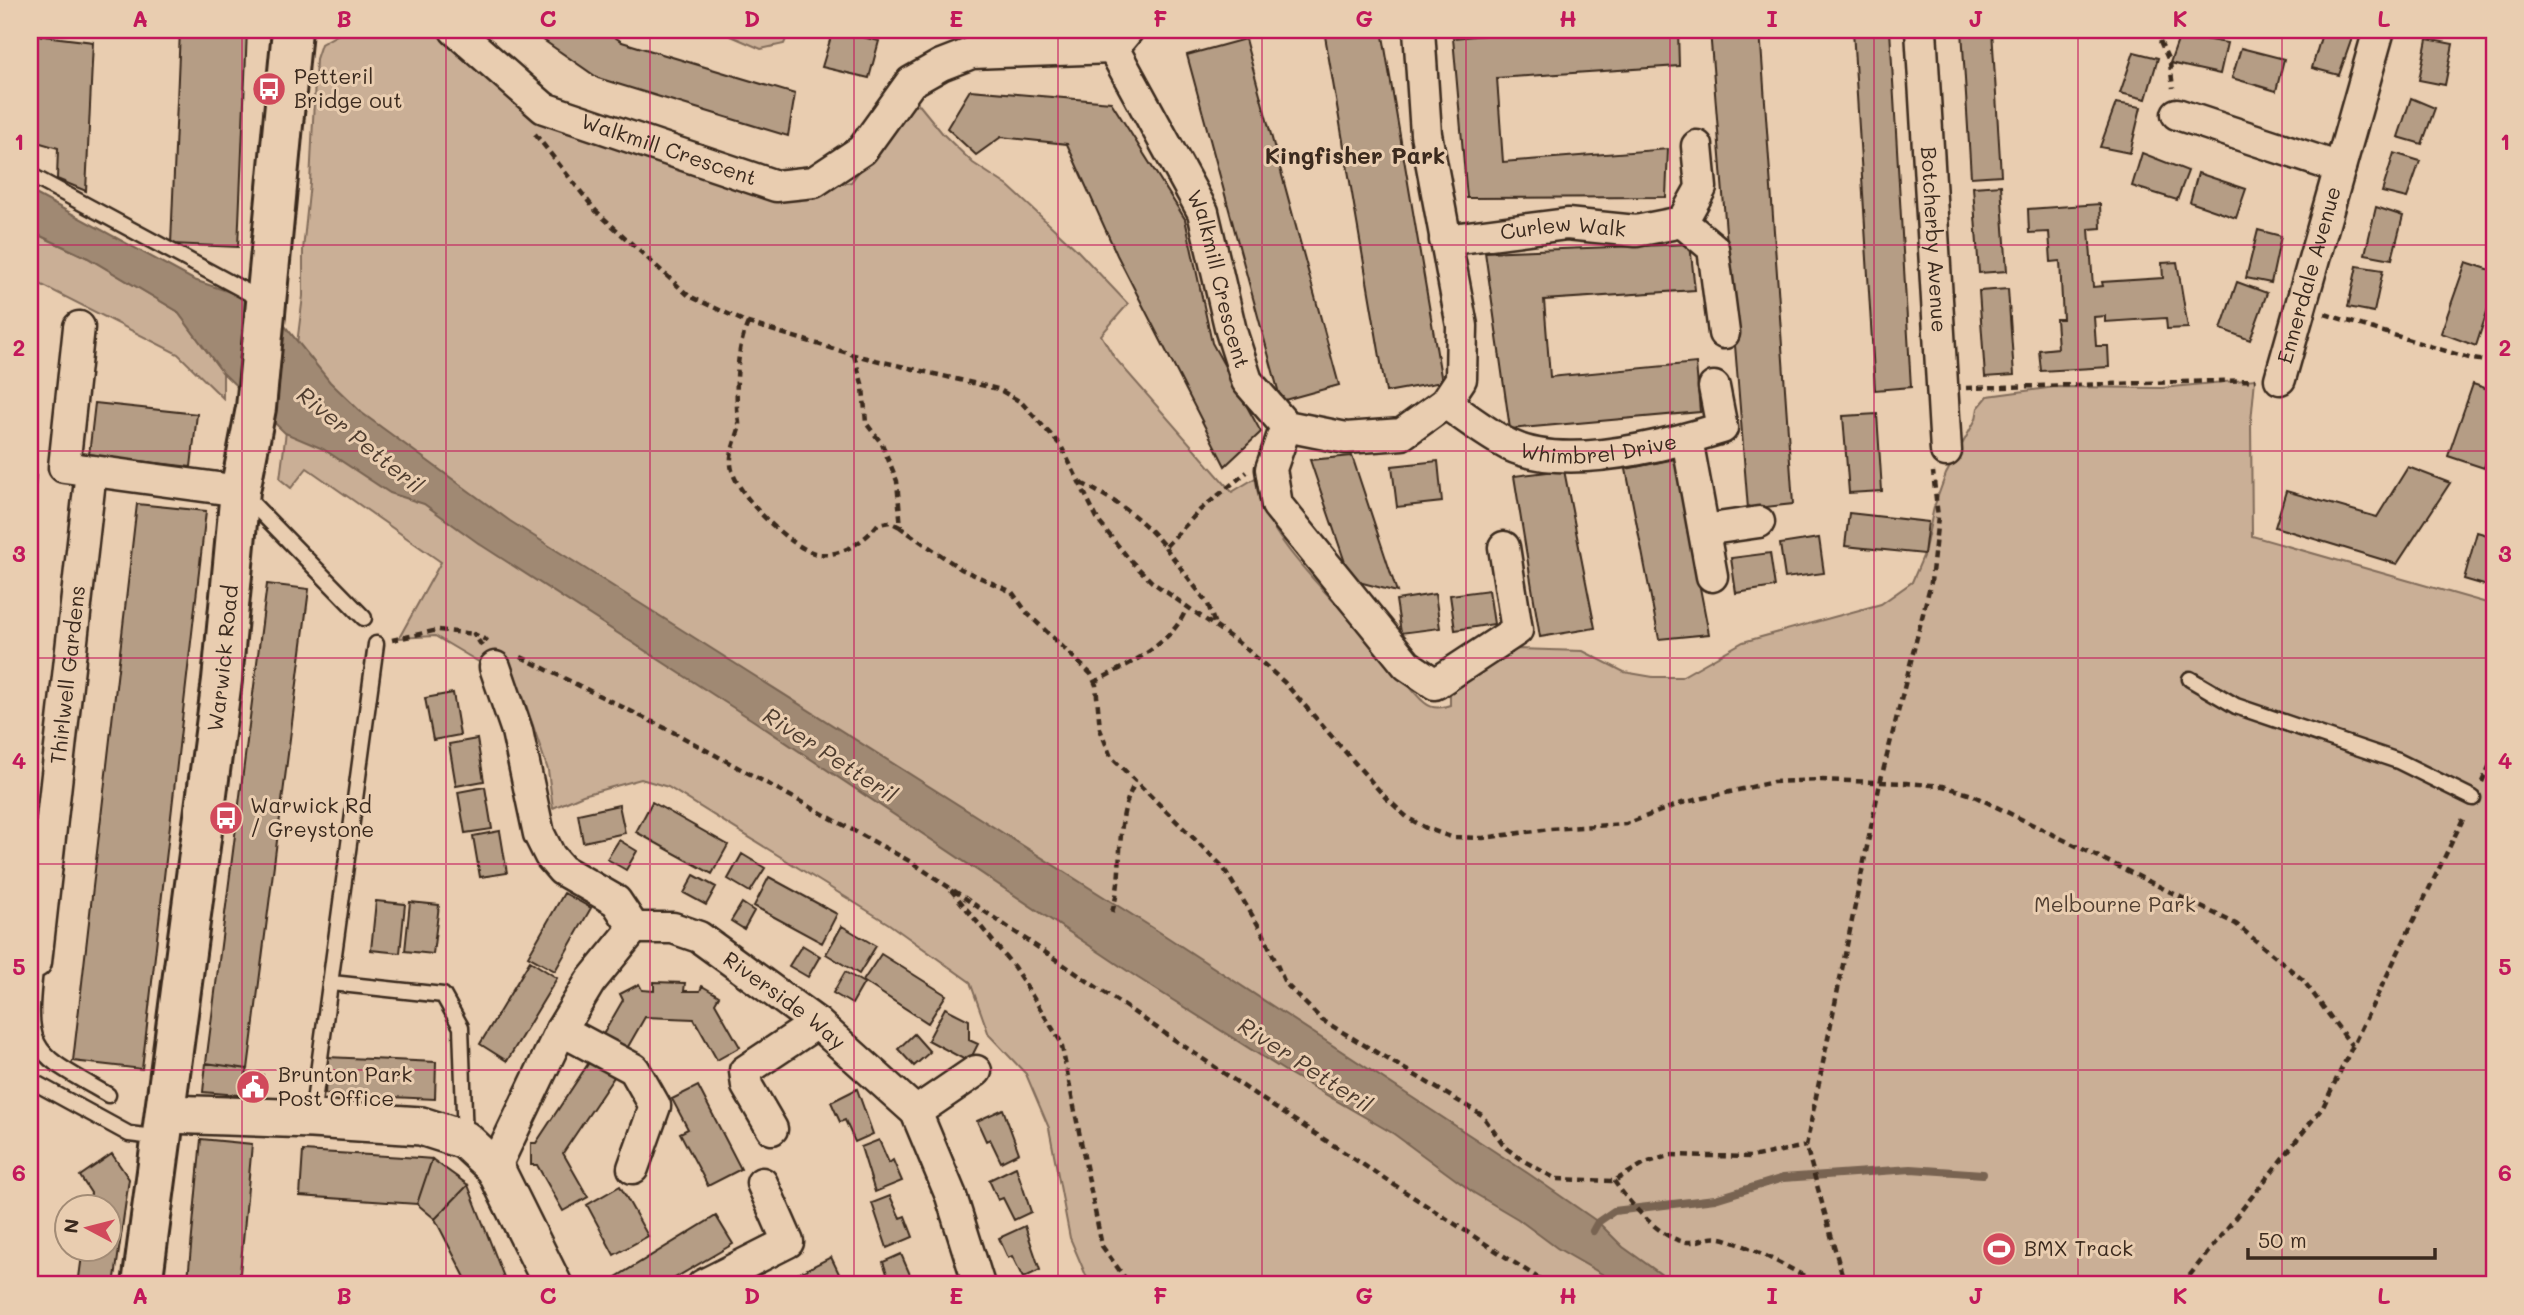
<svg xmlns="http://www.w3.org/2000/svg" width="2524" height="1315" font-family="Mali,sans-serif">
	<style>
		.green { fill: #caaf96; stroke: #826c5a; stroke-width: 2 }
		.water { fill: #a08973; stroke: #786351; stroke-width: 2 }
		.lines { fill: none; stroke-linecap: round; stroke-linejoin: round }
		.stream { stroke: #786351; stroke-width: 8 }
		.building { fill: #b59d85; stroke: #3b2a1e; stroke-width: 2 }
		.service-casing { stroke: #3b2a1e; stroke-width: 19 }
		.minor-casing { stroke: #3b2a1e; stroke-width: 35 }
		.tertiary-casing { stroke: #3b2a1e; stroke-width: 42 }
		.primary-casing { stroke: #3b2a1e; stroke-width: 44 }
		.path { stroke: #3b2a1e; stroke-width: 4.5; stroke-dasharray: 7 5; stroke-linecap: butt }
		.service { stroke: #e9cdb0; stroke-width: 14 }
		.minor { stroke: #e9cdb0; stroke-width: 30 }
		.tertiary { stroke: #e9cdb0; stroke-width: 37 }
		.primary { stroke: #e9cdb0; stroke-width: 38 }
		.grid { fill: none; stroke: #c2185b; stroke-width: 2; stroke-opacity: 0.55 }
		.labels { text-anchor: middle; stroke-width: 6; stroke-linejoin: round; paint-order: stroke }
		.poi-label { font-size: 21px; fill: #3b2a1e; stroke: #e9cdb0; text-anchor: start }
		.street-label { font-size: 21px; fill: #3b2a1e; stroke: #e9cdb0 }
		.park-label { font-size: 21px; fill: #503e30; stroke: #e9cdb0 }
		.neighbourhood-label { font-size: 23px; font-weight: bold; fill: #3b2a1e; stroke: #e9cdb0 }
		.water-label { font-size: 23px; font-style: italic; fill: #4f3d2f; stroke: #e9cdb0 }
		.neatline { fill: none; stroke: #c2185b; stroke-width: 2.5 }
		.grid-label { font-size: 23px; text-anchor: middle; font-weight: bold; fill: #c2185b }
	</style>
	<rect width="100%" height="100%" fill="#e9cdb0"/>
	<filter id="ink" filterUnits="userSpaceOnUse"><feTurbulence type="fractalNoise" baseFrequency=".0143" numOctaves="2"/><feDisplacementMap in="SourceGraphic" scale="14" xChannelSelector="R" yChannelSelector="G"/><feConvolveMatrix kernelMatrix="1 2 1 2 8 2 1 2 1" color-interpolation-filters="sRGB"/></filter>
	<g filter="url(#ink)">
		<path class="green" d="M 346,30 L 448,30 L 511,94 L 813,190 L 851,182 L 903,114 L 917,102 L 943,134 L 973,163 L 1008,186 L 1077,250 L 1128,304 L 1101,335 L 1114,357 L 1232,492 L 1257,477 C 1249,528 1357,622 1390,661 C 1402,674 1411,692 1425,703 C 1432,709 1442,708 1450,705 L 1450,692 L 1467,675 L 1496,656 L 1517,649 L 1583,651 L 1624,672 L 1653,677 L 1681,677 L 1743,642 L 1881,604 L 1912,582 L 1924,554 L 1934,507 L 1946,474 L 1976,419 L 1978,408 L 1988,396 L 2055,387 L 2162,388 L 2255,379 L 2251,422 L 2252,536 L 2494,605 L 2494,1285 L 1090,1285 L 1070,1238 L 1049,1128 L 1026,1074 L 989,1035 L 970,982 L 889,924 L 668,787 L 641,779 L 583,795 L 553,808 L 548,770 L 522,693 L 494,671 L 435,636 L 399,638 L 441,562 L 307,468 L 291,488 L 280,479 L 303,296 L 303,250 L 310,183 L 316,59 L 321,44 Z
			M 717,30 L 790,30 L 784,44 L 761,49 Z
			M 30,231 L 88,258 L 177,311 L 223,373 L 223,398 L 178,354 L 30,279 Z"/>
		<path class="water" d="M 30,191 L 194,280 L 236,294 L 277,316 L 330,382 L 362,413 L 510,521 L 1164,935 L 1529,1174 L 1598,1222 L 1623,1247 L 1676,1285 L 1621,1285 L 1557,1248 L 1518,1219 L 1474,1193 L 1394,1134 L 1285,1071 L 1138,978 L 754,721 L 481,545 L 424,504 L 390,493 L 323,449 L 285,433 L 223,373 L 177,311 L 88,258 L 30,231 Z"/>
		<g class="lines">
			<path class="stream" d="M 1593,1231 L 1598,1222 L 1614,1211 L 1715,1199 L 1783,1178 L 1911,1169 L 1983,1174"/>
		</g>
		<path class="building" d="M 180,30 L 247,30 L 238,247 L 171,244 Z
			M 529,30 L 605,30 L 622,42 L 795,94 L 788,136 L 598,78 Z
			M 833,30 L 879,41 L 869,78 L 822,67 Z
			M 1186,30 L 1244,30 L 1240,37 L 1182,38 Z
			M 1324,30 L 1382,30 L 1442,382 L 1386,392 Z
			M 1539,30 L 1678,30 L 1679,66 L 1497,78 L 1503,162 L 1668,149 L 1666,197 L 1467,198 L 1453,38 Z
			M 1710,30 L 1760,30 L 1793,504 L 1748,509 Z
			M 1853,30 L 1890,30 L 1911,387 L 1875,390 Z
			M 1962,30 L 1992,30 L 2001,175 L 1971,177 Z
			M 2323,30 L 2353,35 L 2339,75 L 2312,68 Z
			M 35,35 L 93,42 L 86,191 L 57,179 L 58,148 L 30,140 Z
			M 2180,35 L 2227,43 L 2220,74 L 2170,63 Z
			M 1245,39 L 1339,385 L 1281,401 L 1187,55 Z
			M 2427,39 L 2453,44 L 2445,85 L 2419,80 Z
			M 2241,48 L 2284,59 L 2276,91 L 2232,78 Z
			M 2134,52 L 2158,58 L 2146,99 L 2120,93 Z
			M 970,90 L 1111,102 L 1185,219 L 1212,343 L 1261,432 L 1225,466 L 1117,255 L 1067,144 L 1001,137 L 976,155 L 947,128 Z
			M 2411,98 L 2435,108 L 2422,144 L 2398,137 Z
			M 2116,103 L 2141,107 L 2130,153 L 2100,147 Z
			M 2142,153 L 2188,171 L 2177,200 L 2132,186 Z
			M 2394,153 L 2420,161 L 2407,198 L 2382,192 Z
			M 2198,173 L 2246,189 L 2236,218 L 2190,202 Z
			M 2001,185 L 2007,271 L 1979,273 L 1973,187 Z
			M 2100,204 L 2101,228 L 2089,229 L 2093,287 L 2103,286 L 2102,282 L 2163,278 L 2162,263 L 2177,262 L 2188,328 L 2167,329 L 2166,318 L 2105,322 L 2105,316 L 2094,317 L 2096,346 L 2108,346 L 2109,367 L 2041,371 L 2039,350 L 2058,348 L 2056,319 L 2063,319 L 2060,261 L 2051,262 L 2049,232 L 2029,233 L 2028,209 Z
			M 2376,207 L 2403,216 L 2392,259 L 2365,254 Z
			M 2258,230 L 2281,236 L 2271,283 L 2246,278 Z
			M 1690,244 L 1695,290 L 1544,300 L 1550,377 L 1696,363 L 1700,412 L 1510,429 L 1485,252 Z
			M 2466,262 L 2494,271 L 2494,290 L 2476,346 L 2441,333 Z
			M 2357,266 L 2383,270 L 2374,312 L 2348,307 Z
			M 2237,282 L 2267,293 L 2250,340 L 2221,329 Z
			M 2008,289 L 2014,375 L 1985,377 L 1979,291 Z
			M 2473,384 L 2494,391 L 2494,436 L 2484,468 L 2448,456 Z
			M 95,403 L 197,414 L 191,467 L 89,455 Z
			M 1877,414 L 1882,491 L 1849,493 L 1843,416 Z
			M 1352,456 L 1397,592 L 1351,580 L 1310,460 Z
			M 1675,459 L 1709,634 L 1659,639 L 1626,469 Z
			M 1438,461 L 1442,502 L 1397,507 L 1392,466 Z
			M 2408,467 L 2450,483 L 2397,564 L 2275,527 L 2286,491 L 2377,517 Z
			M 1564,470 L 1595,628 L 1540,637 L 1514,476 Z
			M 30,476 L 36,476 L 30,539 Z
			M 137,504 L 206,511 L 142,1069 L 73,1061 Z
			M 1849,513 L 1928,522 L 1924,554 L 1845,546 Z
			M 2477,532 L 2494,537 L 2494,588 L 2464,579 Z
			M 1819,538 L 1824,573 L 1785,578 L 1780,544 Z
			M 1770,553 L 1775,587 L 1736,593 L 1731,558 Z
			M 267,584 L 309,589 L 248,1069 L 206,1063 Z
			M 1489,590 L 1494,624 L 1455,630 L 1450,595 Z
			M 1435,594 L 1440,628 L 1401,633 L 1396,600 Z
			M 453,693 L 460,735 L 433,740 L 425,698 Z
			M 477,739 L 484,781 L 456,786 L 449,744 Z
			M 485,787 L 492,829 L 465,833 L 458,792 Z
			M 652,802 L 728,845 L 712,874 L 636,832 Z
			M 619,805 L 625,833 L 583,842 L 578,814 Z
			M 500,831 L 507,873 L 480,877 L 473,836 Z
			M 619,840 L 637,851 L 626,870 L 607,859 Z
			M 742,854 L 765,868 L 750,892 L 728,879 Z
			M 694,875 L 716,887 L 706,905 L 684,893 Z
			M 769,877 L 837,914 L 822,943 L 754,906 Z
			M 564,893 L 591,908 L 555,971 L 528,956 Z
			M 376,901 L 405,904 L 400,953 L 371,950 Z
			M 410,902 L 439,905 L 433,954 L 405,951 Z
			M 742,903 L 754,911 L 744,929 L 731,921 Z
			M 842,926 L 876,946 L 859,974 L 826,954 Z
			M 802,945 L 820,956 L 808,977 L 789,966 Z
			M 881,954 L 946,995 L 928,1023 L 863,981 Z
			M 530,961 L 557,978 L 507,1061 L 480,1044 Z
			M 845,972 L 864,983 L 852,1004 L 833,993 Z
			M 654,982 L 685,983 L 684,991 L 700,991 L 702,986 L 719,996 L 715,1003 L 740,1047 L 717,1060 L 694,1019 L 645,1017 L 625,1052 L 601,1038 L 623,1000 L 620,994 L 639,984 L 642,990 L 654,991 Z
			M 945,1008 L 969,1020 L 969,1040 L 978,1044 L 969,1062 L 928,1040 Z
			M 914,1034 L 930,1052 L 914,1066 L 898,1049 Z
			M 327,1057 L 436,1062 L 435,1099 L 325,1094 Z
			M 592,1058 L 616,1074 L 563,1153 L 588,1197 L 563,1211 L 537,1165 L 531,1165 L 531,1143 L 536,1143 Z
			M 206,1063 L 248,1069 L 246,1074 L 263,1075 L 262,1097 L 203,1092 Z
			M 698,1086 L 741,1169 L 708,1186 L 680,1133 L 688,1129 L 672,1099 Z
			M 857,1089 L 873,1134 L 855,1142 L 845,1120 L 840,1122 L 831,1102 Z
			M 1003,1109 L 1019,1153 L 1001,1162 L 990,1139 L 986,1141 L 977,1121 Z
			M 201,1139 L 252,1144 L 239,1284 L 188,1279 Z
			M 879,1140 L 889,1163 L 893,1160 L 902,1181 L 875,1192 L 861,1147 Z
			M 303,1151 L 420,1158 L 432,1159 L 417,1204 L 300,1196 Z
			M 112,1154 L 129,1179 L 114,1285 L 78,1285 L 83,1248 L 108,1248 L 108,1206 L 89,1206 L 91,1193 L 80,1176 Z
			M 432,1159 L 468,1185 L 435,1219 L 417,1204 Z
			M 1016,1167 L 1031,1212 L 1014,1220 L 1003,1198 L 998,1200 L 989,1180 Z
			M 468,1185 L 507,1285 L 469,1285 L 435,1219 Z
			M 620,1186 L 648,1236 L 614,1255 L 587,1205 Z
			M 890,1196 L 900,1218 L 905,1216 L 913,1237 L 887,1248 L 872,1203 Z
			M 716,1216 L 733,1244 L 663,1285 L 603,1285 Z
			M 1025,1226 L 1040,1270 L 1023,1278 L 1012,1256 L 1008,1258 L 999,1238 Z
			M 901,1254 L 911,1277 L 915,1275 L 920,1285 L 891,1285 L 883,1262 Z
			M 831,1257 L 844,1284 L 842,1285 L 776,1285 Z"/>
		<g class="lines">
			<g class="service-casing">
				<path id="service" d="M 30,175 L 264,301
					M 245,496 L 364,618
					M 2190,679 L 2236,706 L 2398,761 L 2473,798
					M 36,962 C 25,1054 32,1051 108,1095
					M 332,983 L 443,995 L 461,1027 L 465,1140
					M 30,1080 L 129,1134 L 162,1138
					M 312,1117 L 376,644"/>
			</g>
			<g class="minor-casing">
				<g id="minor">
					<path id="s1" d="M 455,30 L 544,108 L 776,186 L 814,182 L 862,150 L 911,82 L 941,65 L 972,53 L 1113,48 L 1128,30"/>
					<path id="s2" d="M 1921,30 L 1946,451"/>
					<path id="s3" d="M 1113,48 L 1203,212 L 1231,331 L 1247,381 L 1286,426 L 1346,438 L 1402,434 L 1445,403 L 1461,379 L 1462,326 L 1426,134 L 1419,30"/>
					<path d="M 2177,114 L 2340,168"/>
					<path d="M 1682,222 L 1713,248 L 1724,333"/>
					<path id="s4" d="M 1445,240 L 1567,224 L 1636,231 L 1682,222 L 1701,188 L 1697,146"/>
					<path d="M 79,327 L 64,467 L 240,491"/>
					<path id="s5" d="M 2280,379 L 2379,30"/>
					<path id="s6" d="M 1445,403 C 1466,417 1487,434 1509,445 C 1565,472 1664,446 1722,428 L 1714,387"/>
					<path d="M 1286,426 L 1271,469 L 1277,505 L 1407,665 L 1435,684 L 1517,630 L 1504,547"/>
					<path d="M 1687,439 L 1712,576"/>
					<path d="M 1704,530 L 1759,522"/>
					<path d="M 495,667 L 517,731 L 539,834 L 550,856 L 562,870 L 616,901 L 634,928 L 590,982 L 561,1030 L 495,1168"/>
					<path id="s7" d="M 634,928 L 673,928 L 699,937 L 817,1023 L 916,1112 L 951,1196 L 979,1285"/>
					<path id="s8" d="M 36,962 L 91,471"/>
					<path d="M 561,1030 L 634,1069 L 655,1106 L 633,1168"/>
					<path d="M 916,1112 L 976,1071"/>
					<path d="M 772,1129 L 747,1086 L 745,1071 L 817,1023"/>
					<path d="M 703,1285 L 788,1242 L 762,1183"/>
				</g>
			</g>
			<g class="tertiary-casing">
				<path id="tertiary" d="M 166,1114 L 312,1119 L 421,1126 L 465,1140 L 495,1168 L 553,1285"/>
			</g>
			<g class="primary-casing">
				<g id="primary">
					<path id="s9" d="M 142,1285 L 222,680 L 240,491 L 256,408 L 292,30"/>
				</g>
			</g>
			<path class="path" d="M 2155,30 L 2170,63 L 2173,88
				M 535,134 L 596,211 L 689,296 L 748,323 L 854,355 L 998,389 L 1021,402 L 1061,446 L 1099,522 L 1129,559 L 1152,582 L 1243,646 L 1284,682 L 1385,797 L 1408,818 L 1426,828 L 1451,837 L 1483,838 L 1550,829 L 1626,824 L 1682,803 L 1773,782 L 1821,780 L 1906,783 L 1943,786 L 1972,795 L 2236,924 L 2303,980 L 2352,1046
				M 2325,314 L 2472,359 L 2494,362
				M 748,323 C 737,347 736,381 737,407 C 737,414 740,422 739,429 C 735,443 728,455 732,470 C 738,496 791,549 818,554 C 841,557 865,541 878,524 L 890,522 L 900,527
				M 854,355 L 863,387 L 866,423 L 882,444 L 897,481 L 901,528 L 961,569 L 1012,592 L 1028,614 L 1091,674 L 1096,685 L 1100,729 L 1111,757 L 1223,867 L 1263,933 L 1285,983 L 1322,1020 L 1482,1115 L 1506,1148 L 1524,1161 L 1556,1179 L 1614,1181 L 1645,1163 L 1671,1155 L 1751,1157 L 1806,1146
				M 1966,388 L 2255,380
				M 1081,483 C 1115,500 1141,517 1165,547 L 1200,510 L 1247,472
				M 1165,547 L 1208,604 L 1215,625
				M 392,640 L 438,630 L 474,634
				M 482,646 L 474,634 L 488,641
				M 521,657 L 673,732 L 913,863 L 1271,1105 L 1549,1285
				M 1094,682 C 1126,666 1173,644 1186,609
				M 2482,782 L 2494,756
				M 951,890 L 1014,967 L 1061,1042 L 1102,1246 L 1130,1285
				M 1112,912 C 1126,870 1112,824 1135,783
				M 1614,1181 C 1628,1201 1660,1240 1687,1242 C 1703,1243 1709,1233 1728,1240 C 1760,1251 1791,1269 1821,1285
				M 1845,1285 L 1806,1146 L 1880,783 L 1931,582 L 1938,517 L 1933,472
				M 2182,1285 L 2323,1107 L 2465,815"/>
			<use href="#service" class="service"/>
			<use href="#minor" class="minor"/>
			<use href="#tertiary" class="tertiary"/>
			<use href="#primary" class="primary"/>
		</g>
	</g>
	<path class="grid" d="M 242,30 L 242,1285M 446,30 L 446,1285M 650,30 L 650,1285M 854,30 L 854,1285M 1058,30 L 1058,1285M 1262,30 L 1262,1285M 1466,30 L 1466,1285M 1670,30 L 1670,1285M 1874,30 L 1874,1285M 2078,30 L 2078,1285M 2282,30 L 2282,1285M 30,245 L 2494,245M 30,451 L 2494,451M 30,658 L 2494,658M 30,864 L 2494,864M 30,1070 L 2494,1070"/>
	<defs>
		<g id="bus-disc" transform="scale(1.75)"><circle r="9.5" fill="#d1495b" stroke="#e9cdb0"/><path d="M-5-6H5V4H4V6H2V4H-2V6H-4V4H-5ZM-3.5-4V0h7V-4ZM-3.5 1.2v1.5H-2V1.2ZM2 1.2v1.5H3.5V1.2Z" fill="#fff"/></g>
		<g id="civic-disc" transform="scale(1.75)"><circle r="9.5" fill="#d1495b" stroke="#e9cdb0"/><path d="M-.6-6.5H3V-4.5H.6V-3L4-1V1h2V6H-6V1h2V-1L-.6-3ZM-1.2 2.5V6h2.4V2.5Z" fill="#fff"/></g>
		<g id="stadium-disc" transform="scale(1.75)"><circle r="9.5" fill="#d1495b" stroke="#e9cdb0"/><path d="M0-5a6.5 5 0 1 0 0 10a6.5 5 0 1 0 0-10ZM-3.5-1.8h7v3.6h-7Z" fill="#fff"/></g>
	</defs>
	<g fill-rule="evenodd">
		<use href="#bus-disc" x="269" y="89"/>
		<use href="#bus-disc" x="226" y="818"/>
		<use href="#civic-disc" x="253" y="1087"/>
		<use href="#stadium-disc" x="1999" y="1249"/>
	</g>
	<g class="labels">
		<g class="poi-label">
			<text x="294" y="84">Petteril<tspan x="294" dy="24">Bridge out</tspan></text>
			<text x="250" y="813">Warwick Rd<tspan x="250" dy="24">/ Greystone</tspan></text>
			<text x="278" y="1082">Brunton Park<tspan x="278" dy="24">Post Office</tspan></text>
			<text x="2024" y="1256">BMX Track</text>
		</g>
		<g class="street-label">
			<text dy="7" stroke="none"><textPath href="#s1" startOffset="250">Walkmill Crescent</textPath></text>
			<text dy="7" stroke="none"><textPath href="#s4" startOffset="119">Curlew Walk</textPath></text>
			<text dy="7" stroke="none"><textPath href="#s2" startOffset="210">Botcherby Avenue</textPath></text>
			<text dy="7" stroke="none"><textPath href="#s5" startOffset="108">Ennerdale Avenue</textPath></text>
			<text dy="7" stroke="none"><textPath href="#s3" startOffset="256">Walkmill Crescent</textPath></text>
			<text dy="7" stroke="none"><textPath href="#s6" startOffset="168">Whimbrel Drive</textPath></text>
			<text dy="7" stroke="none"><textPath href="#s9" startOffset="632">Warwick Road</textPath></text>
			<text dy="7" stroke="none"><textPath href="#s8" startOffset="289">Thirlwell Gardens</textPath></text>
			<text dy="7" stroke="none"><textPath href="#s7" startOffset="173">Riverside Way</textPath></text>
		</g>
		<g class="park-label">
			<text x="2115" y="912">Melbourne Park</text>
		</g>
		<g class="neighbourhood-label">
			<text x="1355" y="164">Kingfisher Park</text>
		</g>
		<g class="water-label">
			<text transform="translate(360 440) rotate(39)" y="8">River Petteril</text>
			<text transform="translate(830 755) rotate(33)" y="8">River Petteril</text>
			<text transform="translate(1305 1065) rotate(33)" y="8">River Petteril</text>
		</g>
	</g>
	<rect width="2524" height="1315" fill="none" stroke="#e9cdb0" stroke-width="77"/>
	<g transform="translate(88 1228) rotate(277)"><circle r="33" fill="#e9cdb0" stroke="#a38c76" stroke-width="2"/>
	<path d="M0-5L12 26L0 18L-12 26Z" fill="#d1495b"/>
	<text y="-10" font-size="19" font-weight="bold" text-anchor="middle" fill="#3b2a1e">N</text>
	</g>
	<path d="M2248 1248v10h187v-10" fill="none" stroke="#3b2a1e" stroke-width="3.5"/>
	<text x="2258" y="1248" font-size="21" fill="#3b2a1e" stroke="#e9cdb0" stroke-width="5" paint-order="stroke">50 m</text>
	<rect x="38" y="38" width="2448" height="1238" class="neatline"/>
	<g class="grid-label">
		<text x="140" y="27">A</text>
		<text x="344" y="27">B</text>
		<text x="548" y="27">C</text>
		<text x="752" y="27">D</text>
		<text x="956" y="27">E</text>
		<text x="1160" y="27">F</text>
		<text x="1364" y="27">G</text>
		<text x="1568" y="27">H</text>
		<text x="1772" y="27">I</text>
		<text x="1976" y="27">J</text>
		<text x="2180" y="27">K</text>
		<text x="2384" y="27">L</text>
		<text x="19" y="150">1</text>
		<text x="2505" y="150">1</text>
		<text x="19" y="356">2</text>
		<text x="2505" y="356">2</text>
		<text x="19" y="562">3</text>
		<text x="2505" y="562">3</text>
		<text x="19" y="769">4</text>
		<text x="2505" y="769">4</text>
		<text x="19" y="975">5</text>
		<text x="2505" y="975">5</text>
		<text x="19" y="1181">6</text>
		<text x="2505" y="1181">6</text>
		<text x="140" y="1304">A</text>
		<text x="344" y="1304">B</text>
		<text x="548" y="1304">C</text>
		<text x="752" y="1304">D</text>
		<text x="956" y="1304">E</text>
		<text x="1160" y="1304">F</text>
		<text x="1364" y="1304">G</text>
		<text x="1568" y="1304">H</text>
		<text x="1772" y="1304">I</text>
		<text x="1976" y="1304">J</text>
		<text x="2180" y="1304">K</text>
		<text x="2384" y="1304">L</text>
	</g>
</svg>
